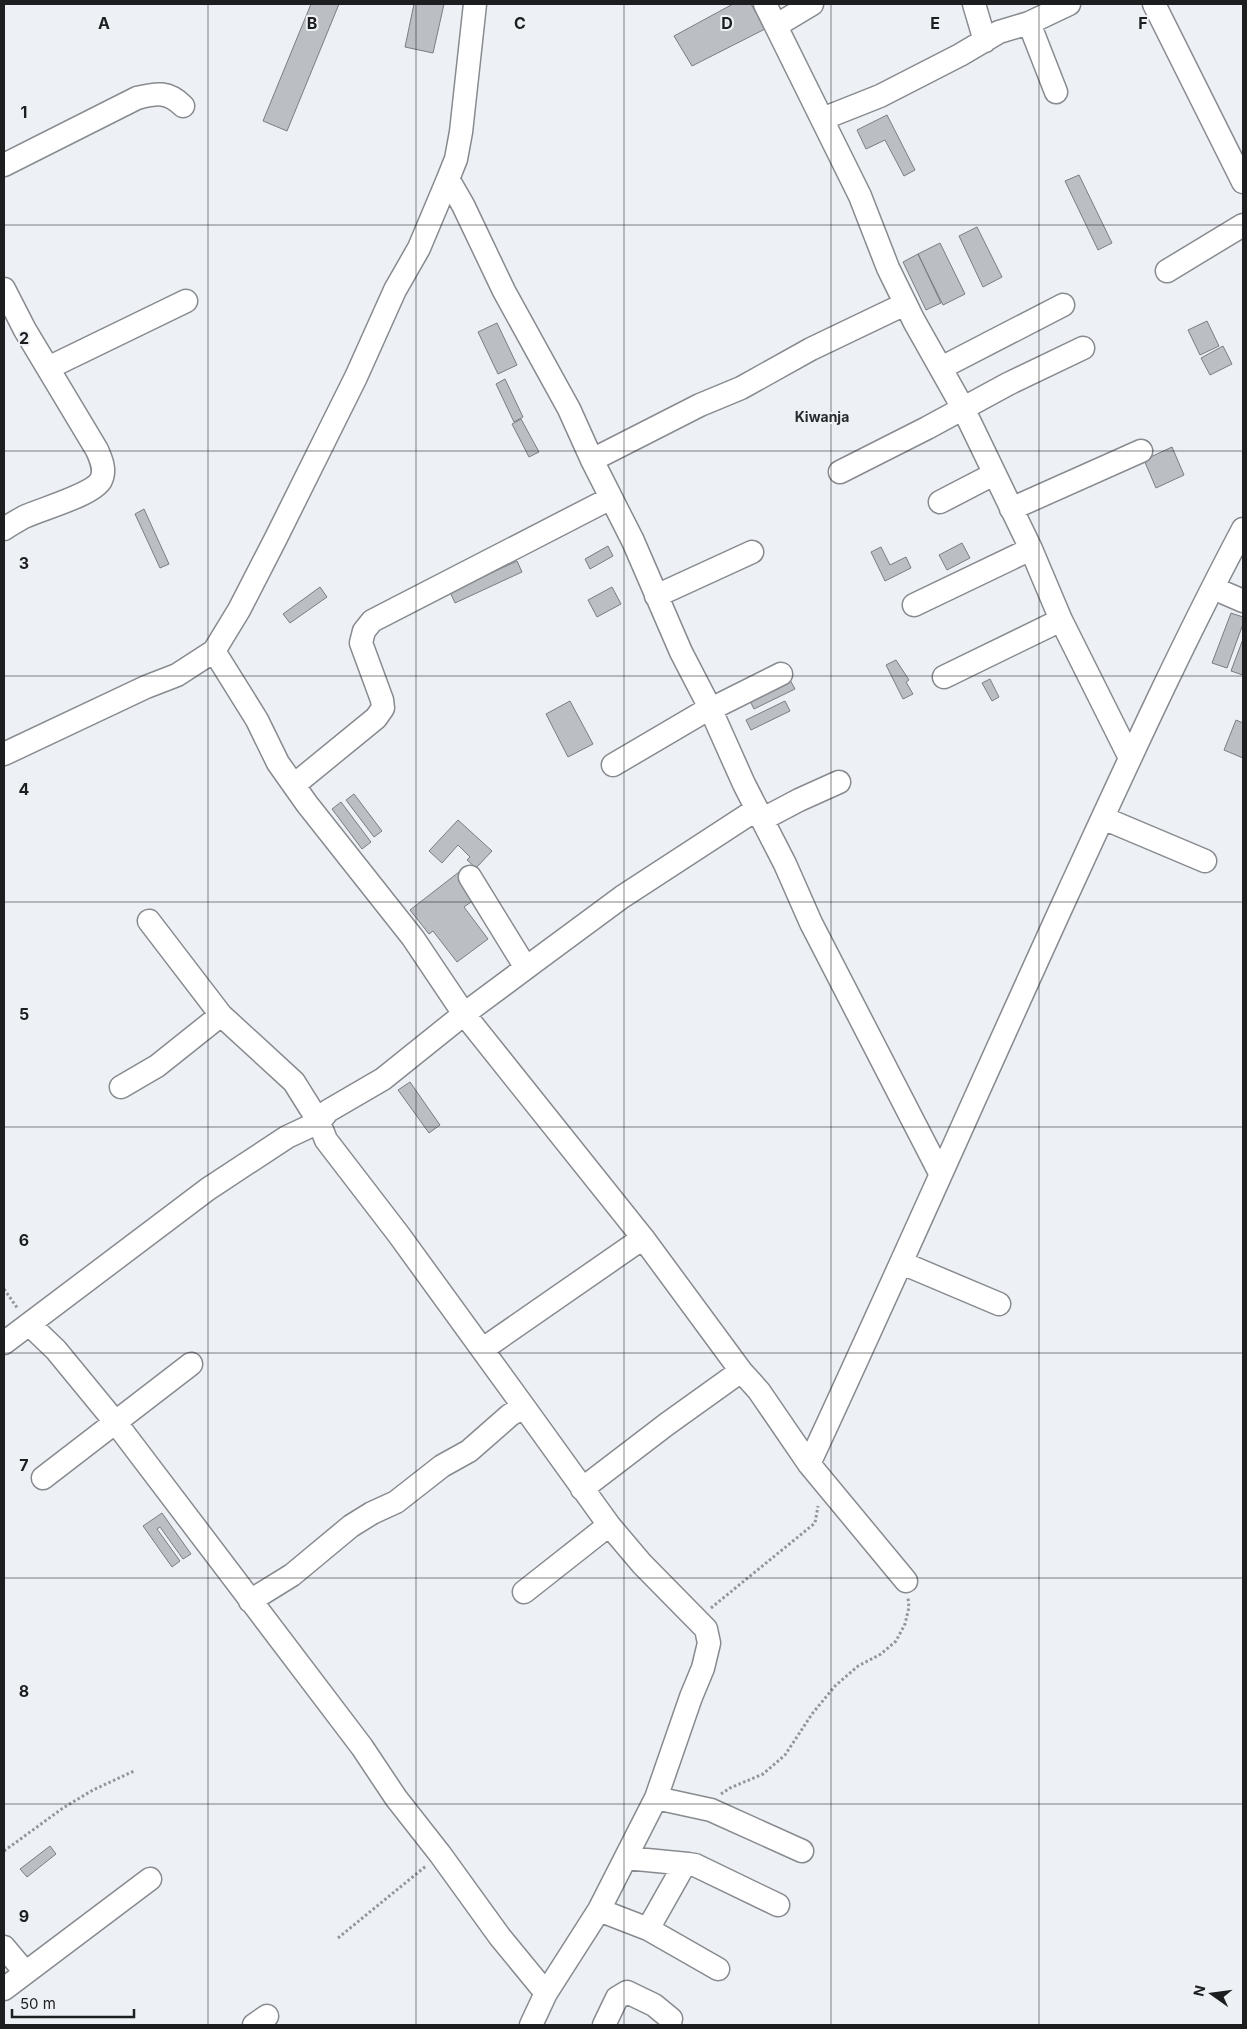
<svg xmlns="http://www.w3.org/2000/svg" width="1247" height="2029" font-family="Inter,sans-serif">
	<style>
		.building { fill: #bbbec3; stroke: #7a7d81 }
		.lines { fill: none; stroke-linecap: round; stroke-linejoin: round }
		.minor-casing { stroke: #878a8f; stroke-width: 25 }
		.path { stroke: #939599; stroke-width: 3; stroke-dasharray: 2.5 2.5; stroke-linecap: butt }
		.minor { stroke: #fff; stroke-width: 22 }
		.grid { fill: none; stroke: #1d1e20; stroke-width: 1; stroke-opacity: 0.55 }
		.labels { text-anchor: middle; stroke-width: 4; stroke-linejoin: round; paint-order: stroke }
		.neighbourhood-label { font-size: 14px; font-weight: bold; fill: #282a2e; stroke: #edf1f6 }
		.grid-label { font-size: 16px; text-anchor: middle; font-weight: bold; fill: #1d1e20; stroke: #edf1f6; stroke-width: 4; stroke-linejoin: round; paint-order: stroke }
	</style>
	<rect width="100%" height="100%" fill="#edf1f6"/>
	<path class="building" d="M 311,4 L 339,4 L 287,131 L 263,121 Z
		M 414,4 L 444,4 L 433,53 L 405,47 Z
		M 733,4 L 751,4 L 765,29 L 692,66 L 674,36 Z
		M 887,115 L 915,170 L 904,176 L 885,140 L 866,149 L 857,130 Z
		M 1079,175 L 1112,243 L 1098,250 L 1065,181 Z
		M 977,227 L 1002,277 L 983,287 L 959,236 Z
		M 940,243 L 965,294 L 943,305 L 918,254 Z
		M 918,254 L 941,303 L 926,310 L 903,262 Z
		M 1207,321 L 1219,346 L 1200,355 L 1188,330 Z
		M 497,323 L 517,365 L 498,374 L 478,332 Z
		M 1223,346 L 1232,364 L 1210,375 L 1201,358 Z
		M 505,379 L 523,417 L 514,422 L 496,384 Z
		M 521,419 L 539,452 L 529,457 L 512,424 Z
		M 1172,447 L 1184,475 L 1156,488 L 1144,460 Z
		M 144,509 L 169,564 L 160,568 L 135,514 Z
		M 962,543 L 970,558 L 947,570 L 939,555 Z
		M 608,546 L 613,556 L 590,569 L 585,559 Z
		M 881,547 L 890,565 L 906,557 L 911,568 L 885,581 L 871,552 Z
		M 517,561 L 522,572 L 455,603 L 450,592 Z
		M 320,587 L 327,597 L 290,623 L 283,614 Z
		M 612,587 L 621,604 L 597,617 L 588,600 Z
		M 1231,613 L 1243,617 L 1243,624 L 1227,668 L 1212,663 Z
		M 1243,639 L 1243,675 L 1231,671 Z
		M 896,660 L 909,680 L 906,682 L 913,694 L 903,699 L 886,665 Z
		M 789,678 L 795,689 L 754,709 L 748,697 Z
		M 990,679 L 999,697 L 992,701 L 982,683 Z
		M 570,701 L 593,744 L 568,757 L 546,714 Z
		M 785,701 L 790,711 L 751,730 L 746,720 Z
		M 1236,720 L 1243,723 L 1243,758 L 1224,750 Z
		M 354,794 L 382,831 L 374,837 L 346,800 Z
		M 341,802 L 371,842 L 362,849 L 332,809 Z
		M 458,820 L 492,851 L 476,868 L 467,860 L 470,857 L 458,845 L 442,863 L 429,851 Z
		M 459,872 L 478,897 L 464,907 L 488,939 L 457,962 L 433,931 L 429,934 L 410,910 Z
		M 410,1082 L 440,1125 L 429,1133 L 398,1090 Z
		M 162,1513 L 191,1554 L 183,1559 L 160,1527 L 157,1529 L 180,1561 L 172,1567 L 143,1526 Z
		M 50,1846 L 56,1854 L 27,1877 L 20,1869 Z"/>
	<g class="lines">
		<g class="minor-casing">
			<path id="minor" d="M 765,4 L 860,196 L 888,268 L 914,321 L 963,408 L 1031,549 L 1061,620 L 1130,758
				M 974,4 L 985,41
				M 1154,4 L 1243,182
				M 1029,23 L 1056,92
				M 777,25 L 812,4
				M 822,119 L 880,96 L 960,55 L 999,32 L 1029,23 L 1069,4
				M 4,165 L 137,98 C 157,93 168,91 183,106
				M 448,179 L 463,205 L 504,291 L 569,409 L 592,460 L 633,541 L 681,652 L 710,708 L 744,784 L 785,864 L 811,923 L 940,1173
				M 1167,271 L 1243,225
				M 4,289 L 25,330 L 97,450 C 101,459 106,470 101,480 C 93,495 41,509 24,517 C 17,521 10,525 4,529
				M 48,368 L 186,301
				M 941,368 L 1063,305
				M 592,460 L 700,405 L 741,388 L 811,349 L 905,304
				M 840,472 L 927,428 L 1008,384 L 1083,348
				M 940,502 L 994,474
				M 1011,509 L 1141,451
				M 1213,588 L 1243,601
				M 656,596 L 752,552
				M 914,605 L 1031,549
				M 214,651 L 257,720 L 278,763 L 307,804 L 413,938 L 464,1014 L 643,1238 L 741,1371
				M 944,677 L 1061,620
				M 711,709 L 781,674
				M 4,754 L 146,687 L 177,675 L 214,651 L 239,610 L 276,538 L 356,377 L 395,290 L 419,248 L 448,179 L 456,159 L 461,132 L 475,4
				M 613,765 L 710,708
				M 294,785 L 376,718 L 383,708 L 382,700 L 361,643 L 364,631 L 372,621 L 611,498
				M 1103,818 L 1205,861
				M 763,819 L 799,800 L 839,782
				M 470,877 L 526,968
				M 149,921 L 221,1015 L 294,1082 L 319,1122 L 326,1140 L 399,1235 L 524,1407 L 510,1415 L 469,1451 L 442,1466 L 396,1502 L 372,1513 L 351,1526 L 292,1575 L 250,1601
				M 121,1087 L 157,1066 L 221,1015
				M 902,1263 L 999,1304
				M 29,1324 L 56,1350 L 116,1423 L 362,1747 L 396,1798 L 440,1854 L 500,1937 L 546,1993
				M 4,1343 L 208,1189 L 287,1137 L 319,1122 L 328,1111 L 383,1079 L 464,1014 L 534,962 L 622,897 L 757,809
				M 483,1349 L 643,1238
				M 524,1407 L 609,1525 L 642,1564 L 706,1629 L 709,1643 L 703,1668 L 691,1697 L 656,1798 L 599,1910 L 546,1993 L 531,2025
				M 809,1464 C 897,1275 981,1083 1068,893 C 1124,771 1180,648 1243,529
				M 43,1478 L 191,1364
				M 582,1489 L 667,1424 L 741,1371 L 759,1391 L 809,1464 L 906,1581
				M 524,1592 L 609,1525
				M 656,1798 L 711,1810 L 802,1851
				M 626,1858 L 688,1864
				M 599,1910 L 648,1929 L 718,1969
				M 648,1929 L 683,1867 L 688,1864 L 695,1865 L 778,1905
				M 4,1947 L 25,1972
				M 4,1989 L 150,1879
				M 254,2025 L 267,2016
				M 604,2025 L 617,1998 L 627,1992 L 654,2005 L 671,2019"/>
		</g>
		<path class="path" d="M 4,1289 L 18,1309
			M 711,1608 L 815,1523 L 818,1506
			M 721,1794 L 730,1788 L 763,1774 L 785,1755 L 812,1714 L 835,1686 L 858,1666 L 881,1654 L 896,1641 L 905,1624 L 909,1607 L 908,1598
			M 4,1851 L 63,1808 L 93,1790 L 134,1771
			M 338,1938 L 426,1866"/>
		<use href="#minor" class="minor"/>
	</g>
	<path class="grid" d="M 208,4 L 208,2025M 416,4 L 416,2025M 624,4 L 624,2025M 831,4 L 831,2025M 1039,4 L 1039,2025M 4,225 L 1243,225M 4,451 L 1243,451M 4,676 L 1243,676M 4,902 L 1243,902M 4,1127 L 1243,1127M 4,1353 L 1243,1353M 4,1578 L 1243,1578M 4,1804 L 1243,1804"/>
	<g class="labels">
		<g class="neighbourhood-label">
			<text x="822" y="422">Kiwanja</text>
		</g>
	</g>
	<g class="grid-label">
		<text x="104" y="29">A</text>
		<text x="312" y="29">B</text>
		<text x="520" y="29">C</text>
		<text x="727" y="29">D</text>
		<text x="935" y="29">E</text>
		<text x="1143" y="29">F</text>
		<text x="24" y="118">1</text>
		<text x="24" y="344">2</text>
		<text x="24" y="569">3</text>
		<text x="24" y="795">4</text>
		<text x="24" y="1020">5</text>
		<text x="24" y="1246">6</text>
		<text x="24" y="1471">7</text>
		<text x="24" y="1697">8</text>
		<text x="24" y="1922">9</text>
	</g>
	<rect width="1247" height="2029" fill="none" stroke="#1d1e20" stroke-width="10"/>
	<g transform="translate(1212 1994) rotate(284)" stroke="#edf1f6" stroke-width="4" paint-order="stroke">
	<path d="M0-4L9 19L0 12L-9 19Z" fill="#1d1e20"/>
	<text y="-8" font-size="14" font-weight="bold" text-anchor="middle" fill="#1d1e20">N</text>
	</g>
	<path d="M12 2009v8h122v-8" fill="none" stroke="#1d1e20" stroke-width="2.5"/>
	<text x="20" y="2009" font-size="15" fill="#1d1e20" stroke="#edf1f6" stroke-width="4" paint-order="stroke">50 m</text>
</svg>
